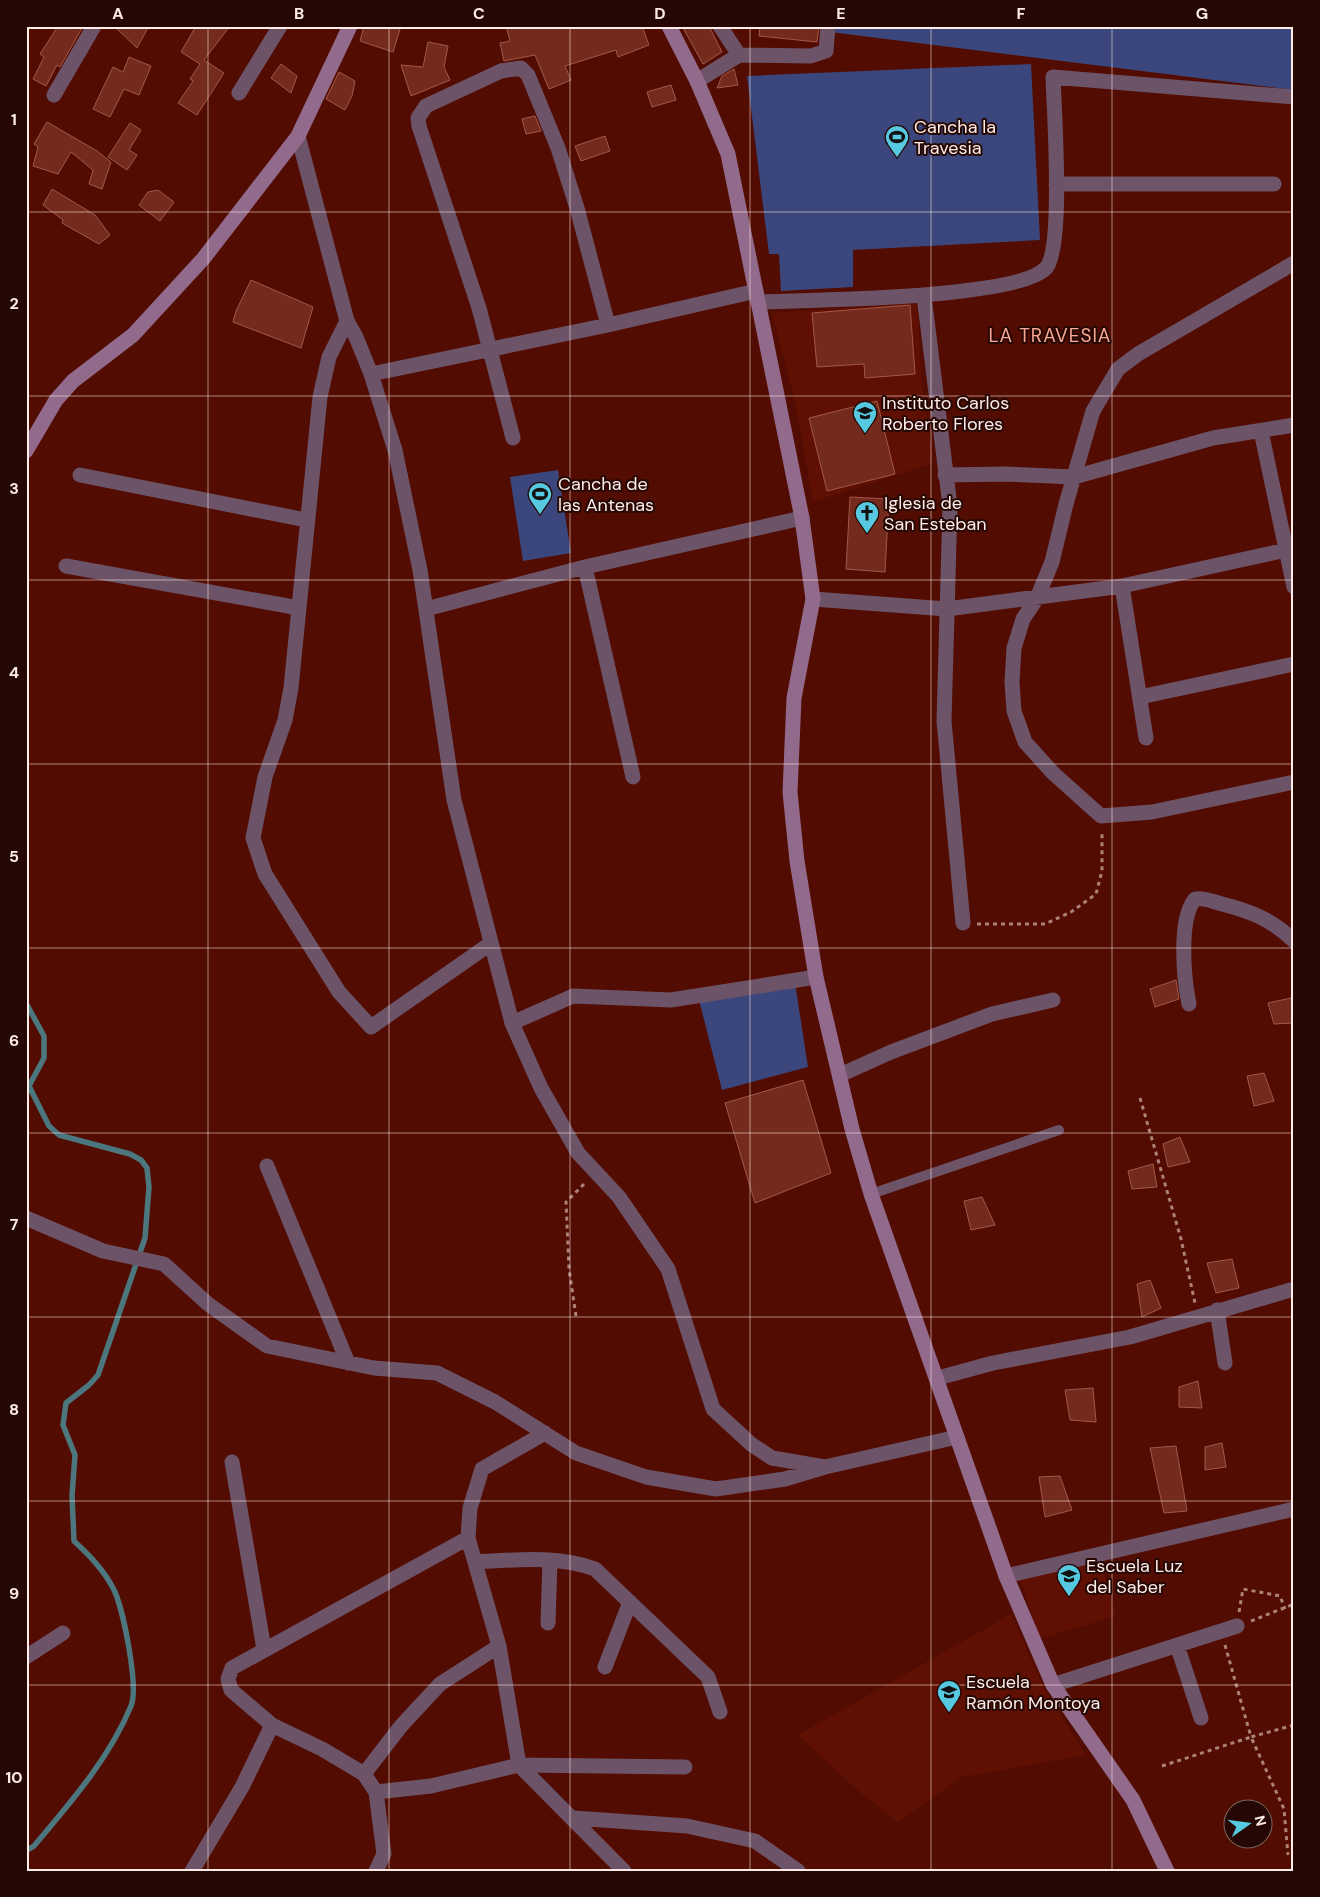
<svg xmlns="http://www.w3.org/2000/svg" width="1320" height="1897" font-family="'DM Sans',sans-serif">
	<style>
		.built { fill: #5f1003 }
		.green { fill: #3b477c }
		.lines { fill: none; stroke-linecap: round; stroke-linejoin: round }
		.stream { stroke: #4c777e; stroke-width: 5.5 }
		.building { fill: #742b1e; stroke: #a35848 }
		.path { stroke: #ac827a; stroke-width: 3; stroke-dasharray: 4 4; stroke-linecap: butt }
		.lane { stroke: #6d5368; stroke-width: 10 }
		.street { stroke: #6d5368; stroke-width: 15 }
		.secondary { stroke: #926a8b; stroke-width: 15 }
		.grid { fill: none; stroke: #feece8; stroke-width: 1; stroke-opacity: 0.55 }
		.labels { text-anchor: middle; stroke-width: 4; stroke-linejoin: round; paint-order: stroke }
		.poi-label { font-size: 18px; fill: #feece8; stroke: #250804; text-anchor: start }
		.neighbourhood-label { font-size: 19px; letter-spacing: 1px; fill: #fba795; stroke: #250804 }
		.neatline { fill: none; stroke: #feece8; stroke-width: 2 }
		.grid-label { font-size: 16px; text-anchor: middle; font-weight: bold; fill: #feece8 }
	</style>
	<rect width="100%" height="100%" fill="#520c01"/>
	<path class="built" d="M 917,303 L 922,386 L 933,463 L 813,502 L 796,406 L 772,313 Z
		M 1099,1556 L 1116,1616 L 1039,1639 L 1021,1579 Z
		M 1011,1614 L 1045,1690 L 1086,1755 L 962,1777 L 898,1822 L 862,1794 L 798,1735 Z"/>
	<path class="green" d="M 830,26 L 1294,26 L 1294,90 L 830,32 Z
		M 1031,64 L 1040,240 L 853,250 L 853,287 L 781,291 L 779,254 L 769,254 L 747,76 Z
		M 558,470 L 571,553 L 523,561 L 510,477 Z
		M 795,983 L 808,1067 L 722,1090 L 699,1000 Z"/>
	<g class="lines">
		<path class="stream" d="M 26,1003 L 44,1036 L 44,1058 L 29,1086 L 49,1126 L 59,1135 L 130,1154 L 141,1160 L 147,1168 L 149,1187 L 145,1238 L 98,1375 L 89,1385 L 66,1403 L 63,1425 L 75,1455 L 72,1496 L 74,1541 C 89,1555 103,1569 113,1588 C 123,1606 139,1687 131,1706 C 109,1759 70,1803 34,1846 L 26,1851"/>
	</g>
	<path class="building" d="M 58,26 L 82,26 L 82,28 L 60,67 L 57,65 L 46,86 L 33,79 L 44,57 L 40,54 Z
		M 114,26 L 149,26 L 137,48 Z
		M 196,26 L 230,26 L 204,60 L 224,73 L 197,115 L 178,103 L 193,81 L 190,79 L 200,64 L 181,52 Z
		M 364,26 L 401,26 L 393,52 L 360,41 Z
		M 506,26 L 642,26 L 649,45 L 618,57 L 616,50 L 565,66 L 571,80 L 549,89 L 535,55 L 504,61 L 500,43 L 510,41 Z
		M 682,26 L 709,26 L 722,52 L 703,64 Z
		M 760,26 L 819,26 L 817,42 L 759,36 Z
		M 428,42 L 448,46 L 444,67 L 450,80 L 411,96 L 401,65 L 423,67 Z
		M 129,57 L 151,66 L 139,95 L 124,89 L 110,117 L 93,109 L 113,67 L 123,72 Z
		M 281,64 L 297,76 L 291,93 L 271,78 Z
		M 734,69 L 738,85 L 717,88 L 722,76 Z
		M 339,72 L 355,81 L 352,96 L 345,110 L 326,99 Z
		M 671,85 L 676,100 L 652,107 L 647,92 Z
		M 535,116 L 541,131 L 526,134 L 522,119 Z
		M 47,122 L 97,151 L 111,162 L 102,189 L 89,184 L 93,170 L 71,152 L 58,174 L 33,166 L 38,147 L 34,144 Z
		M 130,123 L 141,130 L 129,150 L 137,155 L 127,170 L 108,157 Z
		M 605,136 L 610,151 L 581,161 L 575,146 Z
		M 52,189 L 95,215 L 110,235 L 99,244 L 62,223 L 63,220 L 43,205 Z
		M 158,190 L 174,202 L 160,221 L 139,205 L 148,192 Z
		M 251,280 L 313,307 L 301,348 L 233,322 L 236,311 Z
		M 910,305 L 915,374 L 865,378 L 864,364 L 817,367 L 812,313 Z
		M 877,401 L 895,474 L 827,491 L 809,418 Z
		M 850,497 L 889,499 L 885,572 L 846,569 Z
		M 1176,980 L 1179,999 L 1155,1007 L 1150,989 Z
		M 1291,998 L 1294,1023 L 1274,1024 L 1268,1003 Z
		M 1264,1073 L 1274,1101 L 1254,1106 L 1247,1076 Z
		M 803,1080 L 831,1173 L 755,1203 L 725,1103 Z
		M 1180,1137 L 1190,1162 L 1168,1167 L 1163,1144 Z
		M 1153,1164 L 1157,1187 L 1132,1189 L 1128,1171 Z
		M 982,1197 L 995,1225 L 971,1230 L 964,1201 Z
		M 1232,1259 L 1239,1288 L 1216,1293 L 1207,1263 Z
		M 1150,1280 L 1161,1308 L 1142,1317 L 1137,1284 Z
		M 1198,1381 L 1202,1408 L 1179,1407 L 1179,1387 Z
		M 1093,1388 L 1096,1422 L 1070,1420 L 1065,1390 Z
		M 1222,1443 L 1226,1467 L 1205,1470 L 1205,1447 Z
		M 1176,1446 L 1187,1511 L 1164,1513 L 1150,1448 Z
		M 1060,1476 L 1072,1510 L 1045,1517 L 1039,1477 Z"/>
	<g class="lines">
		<path class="path" d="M 977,924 L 1045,924 L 1071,912 L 1096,894 L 1102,871 L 1102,832
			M 1140,1098 L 1181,1239 L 1195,1303
			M 576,1316 L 569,1269 L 566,1202 L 585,1183
			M 1239,1612 L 1243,1589 L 1280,1596 L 1285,1609
			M 1251,1621 L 1294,1604
			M 1225,1645 L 1251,1737 L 1294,1725
			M 1162,1766 L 1251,1737 L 1284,1809 L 1288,1855"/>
		<path class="lane" d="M 871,1194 L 1059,1130"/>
		<path class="street" d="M 739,55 L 811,56 L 826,51 L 828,26
			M 697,81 L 739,55 L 720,26
			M 239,93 L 280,26
			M 54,95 L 93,28 L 91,26
			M 298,136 L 347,321 L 356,337 L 371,374 L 395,450 L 420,570 L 454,800 L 512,1023 L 541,1088 L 578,1153 L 619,1197 L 668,1269 L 713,1409 L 751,1444 L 772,1458 L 825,1467
			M 1056,184 L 1274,184
			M 1294,263 L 1138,354 L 1118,369 L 1093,411 L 1066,504 L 1052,562 L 1037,598 L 1023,619 L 1014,648 L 1012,682 L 1014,711 L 1025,742 L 1053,773 L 1101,816 L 1152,812 L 1294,782
			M 924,296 L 950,506 L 944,721 L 963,923
			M 758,302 C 807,300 1018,299 1046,268 C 1064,248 1054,110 1053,77 L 1294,97
			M 347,321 L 329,357 L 320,397 L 291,688 L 285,720 L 265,777 L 253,838 L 265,874 L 339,992 L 371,1027 L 490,944
			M 371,374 L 608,325 L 756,291
			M 1261,431 L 1294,587
			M 513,438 L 479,308 L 419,126 L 418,118 L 426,106 L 501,71 L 521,68 L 528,75 L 558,148 L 577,208 L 608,325
			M 80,475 L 306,520
			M 945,475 L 1005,474 L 1074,477 L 1213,438 L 1294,425
			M 66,566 L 299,608
			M 585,567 L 633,777
			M 1122,586 L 1146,738
			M 813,599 L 947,609 L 1122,586 L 1286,550
			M 426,609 L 585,567 L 802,518
			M 1140,697 L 1294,664
			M 1189,1004 C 1184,980 1178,919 1195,899 C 1204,897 1213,902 1222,904 C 1250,911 1273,920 1294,941
			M 512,1023 L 573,996 L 671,1000 L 816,977
			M 840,1075 L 891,1052 L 992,1014 L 1053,1000
			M 267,1166 L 348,1363
			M 26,1218 L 103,1251 L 164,1264 L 208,1304 L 267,1346 L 374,1368 L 437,1373 L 495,1402 L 576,1453 L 646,1477 L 716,1489 L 785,1479 L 825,1467 L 957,1437
			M 1217,1310 L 1225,1363
			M 938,1378 L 993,1363 L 1130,1337 L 1294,1289
			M 545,1433 L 482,1469 L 470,1508 L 468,1538 L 499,1646 L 519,1765 L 624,1871
			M 232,1462 L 264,1649
			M 475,1562 C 515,1560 557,1555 595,1569 L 708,1677 L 720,1712
			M 1006,1576 L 1294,1509
			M 548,1623 L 550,1560
			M 1177,1645 L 1201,1718
			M 26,1657 L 63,1633
			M 605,1667 L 630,1602
			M 1053,1685 L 1237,1626
			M 364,1774 L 401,1726 L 440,1684 L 499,1646
			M 376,1792 L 431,1786 L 519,1765 L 685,1767
			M 574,1818 L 687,1826 L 755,1841 L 798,1871
			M 192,1871 L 242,1787 L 272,1725
			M 376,1871 L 384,1854 L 376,1792 L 364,1774 L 322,1749 L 272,1725 L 231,1690 L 228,1679 L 232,1668 L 468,1538"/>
		<path class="secondary" d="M 669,26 L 697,81 L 728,154 L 802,518 L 813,599 L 794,698 L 790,792 L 797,861 L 816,977 L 852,1129 L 871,1194 L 1006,1576 L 1053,1685 L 1133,1800 L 1167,1871
			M 26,451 L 56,400 L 73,381 L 133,335 L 203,259 L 298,136 L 350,26"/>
	</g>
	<path class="grid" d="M 208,26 L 208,1871M 389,26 L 389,1871M 570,26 L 570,1871M 750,26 L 750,1871M 931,26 L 931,1871M 1112,26 L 1112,1871M 26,212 L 1294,212M 26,396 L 1294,396M 26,580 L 1294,580M 26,764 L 1294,764M 26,948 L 1294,948M 26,1133 L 1294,1133M 26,1317 L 1294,1317M 26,1501 L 1294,1501M 26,1685 L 1294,1685"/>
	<defs>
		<g id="stadium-pin" transform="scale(1.25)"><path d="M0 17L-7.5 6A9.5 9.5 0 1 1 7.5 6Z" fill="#56c9e0" stroke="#250804"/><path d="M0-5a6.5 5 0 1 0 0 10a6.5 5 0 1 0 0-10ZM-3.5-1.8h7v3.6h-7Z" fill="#111"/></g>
		<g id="school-pin" transform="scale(1.25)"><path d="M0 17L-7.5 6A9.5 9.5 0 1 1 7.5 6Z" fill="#56c9e0" stroke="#250804"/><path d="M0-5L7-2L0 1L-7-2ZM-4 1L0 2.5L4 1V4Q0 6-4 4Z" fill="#111"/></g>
		<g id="church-pin" transform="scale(1.25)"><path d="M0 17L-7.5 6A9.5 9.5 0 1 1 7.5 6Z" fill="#56c9e0" stroke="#250804"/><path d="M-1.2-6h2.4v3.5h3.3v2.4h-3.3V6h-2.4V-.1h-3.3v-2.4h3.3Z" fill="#111"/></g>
	</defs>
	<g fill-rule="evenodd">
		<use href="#stadium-pin" x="897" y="137"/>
		<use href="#school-pin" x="865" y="413"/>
		<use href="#stadium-pin" x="540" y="494"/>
		<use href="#church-pin" x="867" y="513"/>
		<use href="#school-pin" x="1069" y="1576"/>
		<use href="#school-pin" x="949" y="1692"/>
	</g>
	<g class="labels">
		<g class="poi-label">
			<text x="914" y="133">Cancha la<tspan x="914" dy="21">Travesia</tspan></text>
			<text x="882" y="409">Instituto Carlos<tspan x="882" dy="21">Roberto Flores</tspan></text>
			<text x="558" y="490">Cancha de<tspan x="558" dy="21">las Antenas</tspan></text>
			<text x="884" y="509">Iglesia de<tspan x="884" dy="21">San Esteban</tspan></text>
			<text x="1086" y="1572">Escuela Luz<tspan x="1086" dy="21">del Saber</tspan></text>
			<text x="966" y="1688">Escuela<tspan x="966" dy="21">Ramón Montoya</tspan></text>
		</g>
		<g class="neighbourhood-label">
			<text x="1050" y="342">LA TRAVESIA</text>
		</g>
	</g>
	<rect width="1320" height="1897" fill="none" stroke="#250804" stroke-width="55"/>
	<g transform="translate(1248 1824) rotate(76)"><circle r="24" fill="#250804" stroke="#7c635f"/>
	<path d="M0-4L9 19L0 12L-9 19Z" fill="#56c9e0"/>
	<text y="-8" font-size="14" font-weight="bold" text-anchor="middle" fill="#feece8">N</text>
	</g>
	<rect x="28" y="28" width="1264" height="1842" class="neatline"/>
	<g class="grid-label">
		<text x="118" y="19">A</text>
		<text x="299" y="19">B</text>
		<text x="479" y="19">C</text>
		<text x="660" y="19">D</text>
		<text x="841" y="19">E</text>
		<text x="1021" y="19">F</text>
		<text x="1202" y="19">G</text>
		<text x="14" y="125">1</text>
		<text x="14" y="309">2</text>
		<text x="14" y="494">3</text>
		<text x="14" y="678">4</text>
		<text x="14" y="862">5</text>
		<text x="14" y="1046">6</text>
		<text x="14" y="1230">7</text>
		<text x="14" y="1415">8</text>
		<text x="14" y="1599">9</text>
		<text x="14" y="1783">10</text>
	</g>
</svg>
